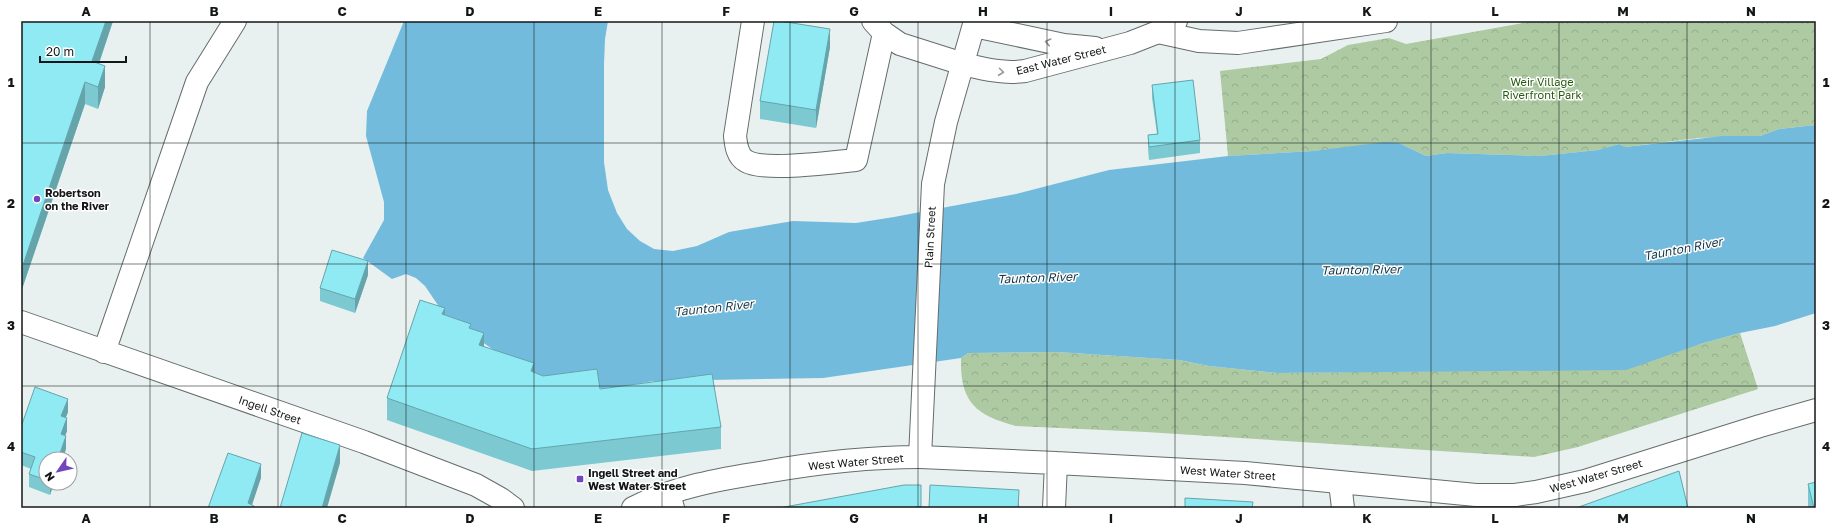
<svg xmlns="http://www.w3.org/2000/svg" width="1837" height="529" font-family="'Golos Text',sans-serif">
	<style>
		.park { fill: url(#park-crowns) }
		.water { fill: #72bbdc }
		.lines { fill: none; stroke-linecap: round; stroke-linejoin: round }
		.minor-casing { stroke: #656d6c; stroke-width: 24 }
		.major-casing { stroke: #656d6c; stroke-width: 24 }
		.minor { stroke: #fff; stroke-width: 22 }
		.major { stroke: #fff; stroke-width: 22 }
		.wall { fill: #7cc9d2 }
		.shaded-wall { fill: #65a4ab }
		.building { fill: #90eaf4; stroke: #65a4ab }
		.oneway { stroke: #959797 }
		.grid { fill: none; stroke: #141717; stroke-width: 1; stroke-opacity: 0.55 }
		.poi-dot { fill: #7145bd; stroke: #fff; stroke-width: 1.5 }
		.labels { text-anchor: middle; stroke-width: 3; stroke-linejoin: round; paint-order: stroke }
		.street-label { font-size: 11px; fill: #141717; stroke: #fff }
		.park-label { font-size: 11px; fill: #285a0e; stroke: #fff }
		.poi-label { font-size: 11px; font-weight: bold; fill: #141717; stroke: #fff; text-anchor: start }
		.water-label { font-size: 12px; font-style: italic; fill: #143645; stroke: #fff }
		.neatline { fill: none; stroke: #141717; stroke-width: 1.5 }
		.grid-label { font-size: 13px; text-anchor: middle; font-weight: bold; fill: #141717 }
	</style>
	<defs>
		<pattern id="park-crowns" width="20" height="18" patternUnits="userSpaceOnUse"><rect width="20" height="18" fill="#adcaa3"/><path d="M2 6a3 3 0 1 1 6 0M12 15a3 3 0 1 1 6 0" fill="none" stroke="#94ad8c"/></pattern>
	</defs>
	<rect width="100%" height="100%" fill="#e8f1ef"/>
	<path class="park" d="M 1535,21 L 1816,21 L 1816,125 L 1779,129 L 1760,136 L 1698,138 L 1625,147 L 1619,144 L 1598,150 L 1540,156 L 1447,153 L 1426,156 L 1399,143 L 1313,151 L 1228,156 L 1220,71 L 1321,59 L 1348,45 L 1389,38 L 1406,44 Z
		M 1740,333 L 1758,389 L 1578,447 L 1534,457 L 1146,432 L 1016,426 C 975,415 960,402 961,358 L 968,353 L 1057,352 L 1179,360 L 1209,366 L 1277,373 L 1514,370 L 1700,344 Z"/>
	<path class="water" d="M 404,21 L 608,21 L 605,39 L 604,64 L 604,162 L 608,190 L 617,213 L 627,229 L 640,241 L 654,249 L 673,251 L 697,246 L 729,232 L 793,221 L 856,223 L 894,217 L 1016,194 L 1109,170 L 1228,156 L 1313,151 L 1385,142 L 1399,143 L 1426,156 L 1447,153 L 1540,156 L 1598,150 L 1619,144 L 1625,147 L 1723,136 L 1760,136 L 1779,129 L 1816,125 L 1816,313 L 1775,326 L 1740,333 L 1700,344 L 1626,370 L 1277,373 L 1209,366 L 1179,360 L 1057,352 L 968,353 L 961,358 L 823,378 L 653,381 L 620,387 L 553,391 L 446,317 L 425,286 L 416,278 L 406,274 L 392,279 L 363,258 L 384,220 L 384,202 L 366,136 L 367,111 Z"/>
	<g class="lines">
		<g class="minor-casing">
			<path id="minor" d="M 753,21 L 735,136 C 736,145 737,156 746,161 C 764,172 833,162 856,160 L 884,33 L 873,21
				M 1158,32 L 1199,41 L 1238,43 L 1386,21
				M 884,33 L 900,44 L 963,64
				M 21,322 L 364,442 L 476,485 L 501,499 L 513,508
				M 104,352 L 197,82 L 235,21
				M 920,457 L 1056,463 L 1245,473 L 1476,495 L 1515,495 L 1536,492 L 1585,481 L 1760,426 L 1816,410
				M 1340,483 L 1343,508
				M 669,494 L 673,508
				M 1054,508 L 1056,463"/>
		</g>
		<g class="major-casing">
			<path id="major" d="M 974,26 L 1064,45 L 1095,48
				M 963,64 C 984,69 1003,74 1025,71 L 1130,43 L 1158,32 L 1176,21
				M 633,508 C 674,487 720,479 765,472 C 816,463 867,457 920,457 L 933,184 L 946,122 L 975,21"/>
		</g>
		<use href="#minor" class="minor"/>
		<use href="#major" class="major"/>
	</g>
	<path class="wall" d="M 21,21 L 113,21 L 99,64 L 105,87 L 98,109 L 85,104 L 22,289 L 21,289 Z
		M 830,47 L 816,128 L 760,119 L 760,101 Z
		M 1152,85 L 1200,140 L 1200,153 L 1149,160 L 1148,149 L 1148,135 L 1157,134 L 1152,98 Z
		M 368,275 L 355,313 L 320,301 L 320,288 Z
		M 445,315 L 471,328 L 484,346 L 534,372 L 543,376 L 600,389 L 721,427 L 721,449 L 532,471 L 387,420 L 387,398 Z
		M 68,412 L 66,417 L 67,431 L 65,435 L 66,449 L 46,459 L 46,483 L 54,483 L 50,495 L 29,487 L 29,474 L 31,469 L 21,465 L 21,427 Z
		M 1808,484 L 1816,508 L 1809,508 L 1808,506 Z"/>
	<path class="shaded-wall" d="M 106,21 L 113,21 L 92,83 L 92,61 Z
		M 830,29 L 830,47 L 816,128 L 816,110 Z
		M 105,66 L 105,87 L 98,109 L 98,87 Z
		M 85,82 L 85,104 L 22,289 L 22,268 Z
		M 368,261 L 368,275 L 355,313 L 355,299 Z
		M 445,308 L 445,330 L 442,314 Z
		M 484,333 L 484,354 L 479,345 Z
		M 534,363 L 534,385 L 531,371 Z
		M 68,399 L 68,412 L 61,429 L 61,416 Z
		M 67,418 L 67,431 L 61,447 L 61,434 Z
		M 66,436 L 66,449 L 63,459 L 58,459 Z
		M 340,445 L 340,463 L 327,508 L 322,508 Z
		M 261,464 L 261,478 L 251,508 L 248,503 Z
		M 50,483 L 54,483 L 50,495 Z
		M 1019,490 L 1019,508 L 1018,508 Z"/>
	<path class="building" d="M 21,21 L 106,21 L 92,61 L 105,66 L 98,87 L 85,82 L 22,268 L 21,267 Z
		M 774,21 L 780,21 L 830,29 L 816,110 L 760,101 Z
		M 1193,80 L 1200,140 L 1149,147 L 1148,135 L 1158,134 L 1152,85 Z
		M 332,250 L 368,261 L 355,299 L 320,288 Z
		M 420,300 L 445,308 L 442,314 L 471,324 L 469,328 L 484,333 L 479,345 L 534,363 L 531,371 L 543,376 L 597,369 L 600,389 L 712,374 L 721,427 L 532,449 L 387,398 Z
		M 35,387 L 68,399 L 61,416 L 67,418 L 61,434 L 66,436 L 58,459 L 46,459 L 46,480 L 29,474 L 35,457 L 21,452 L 21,427 Z
		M 302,433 L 340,445 L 322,508 L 280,508 Z
		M 228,453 L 261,464 L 248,503 L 254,506 L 253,508 L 208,508 Z
		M 1679,471 L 1688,508 L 1576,508 Z
		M 1816,482 L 1816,508 L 1814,508 L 1808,484 Z
		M 904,485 L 921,485 L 921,507 L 915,507 L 916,508 L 779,508 Z
		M 930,485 L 1019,490 L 1018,508 L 929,508 Z
		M 1185,498 L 1253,502 L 1252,508 L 1185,508 Z"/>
	<defs><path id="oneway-chevron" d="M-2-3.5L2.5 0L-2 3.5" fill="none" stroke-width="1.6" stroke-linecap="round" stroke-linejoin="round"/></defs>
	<g class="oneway">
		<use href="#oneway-chevron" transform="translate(1048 42) rotate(-168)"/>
		<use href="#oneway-chevron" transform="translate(1001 72) rotate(7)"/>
	</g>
	<path class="grid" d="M 150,21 L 150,508M 278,21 L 278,508M 406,21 L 406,508M 534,21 L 534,508M 662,21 L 662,508M 790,21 L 790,508M 918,21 L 918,508M 1047,21 L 1047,508M 1175,21 L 1175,508M 1303,21 L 1303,508M 1431,21 L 1431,508M 1559,21 L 1559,508M 1687,21 L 1687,508M 21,143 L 1816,143M 21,264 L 1816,264M 21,386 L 1816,386"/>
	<g class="poi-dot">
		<circle cx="37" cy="199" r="4"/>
		<rect x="576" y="475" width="8" height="8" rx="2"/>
	</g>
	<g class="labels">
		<g class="street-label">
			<text transform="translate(1061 60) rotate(-14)" y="4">East Water Street</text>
			<text transform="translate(930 237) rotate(-87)" y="4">Plain Street</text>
			<text transform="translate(270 410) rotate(19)" y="4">Ingell Street</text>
			<text transform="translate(856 462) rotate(-5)" y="4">West Water Street</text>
			<text transform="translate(1228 473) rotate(4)" y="4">West Water Street</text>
			<text transform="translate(1596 476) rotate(-16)" y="4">West Water Street</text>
		</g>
		<g class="park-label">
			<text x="1542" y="86">Weir Village<tspan x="1542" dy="13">Riverfront Park</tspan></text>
		</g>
		<g class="poi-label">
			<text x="45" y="197">Robertson<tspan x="45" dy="13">on the River</tspan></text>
			<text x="588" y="477">Ingell Street and<tspan x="588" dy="13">West Water Street</tspan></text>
		</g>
		<g class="water-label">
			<text transform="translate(1683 249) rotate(-11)" y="4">Taunton River</text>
			<text transform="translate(1361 270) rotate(-1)" y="4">Taunton River</text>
			<text transform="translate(1037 278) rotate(-2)" y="4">Taunton River</text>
			<text transform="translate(714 308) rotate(-6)" y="4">Taunton River</text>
		</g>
	</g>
	<rect width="1837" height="529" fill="none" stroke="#ffffff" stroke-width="44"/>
	<g transform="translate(58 471) rotate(236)"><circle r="19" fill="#ffffff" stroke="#a1a2a2"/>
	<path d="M0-3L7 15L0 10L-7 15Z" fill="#7145bd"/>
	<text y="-6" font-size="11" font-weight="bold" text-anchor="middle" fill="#141717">N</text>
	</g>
	<path d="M40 56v6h86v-6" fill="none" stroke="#141717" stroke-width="2"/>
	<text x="46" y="56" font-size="12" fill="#141717" stroke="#ffffff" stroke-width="3" paint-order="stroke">20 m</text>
	<rect x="22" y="22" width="1793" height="485" class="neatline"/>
	<g class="grid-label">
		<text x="86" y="16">A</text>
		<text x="214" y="16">B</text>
		<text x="342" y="16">C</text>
		<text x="470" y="16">D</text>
		<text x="598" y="16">E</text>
		<text x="726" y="16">F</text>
		<text x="854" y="16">G</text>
		<text x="983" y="16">H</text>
		<text x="1111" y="16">I</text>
		<text x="1239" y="16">J</text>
		<text x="1367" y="16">K</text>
		<text x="1495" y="16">L</text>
		<text x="1623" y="16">M</text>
		<text x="1751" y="16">N</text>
		<text x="11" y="87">1</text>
		<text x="1826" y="87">1</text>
		<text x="11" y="208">2</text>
		<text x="1826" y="208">2</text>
		<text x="11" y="330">3</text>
		<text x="1826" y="330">3</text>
		<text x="11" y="451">4</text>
		<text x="1826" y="451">4</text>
		<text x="86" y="523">A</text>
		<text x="214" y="523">B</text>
		<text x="342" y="523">C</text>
		<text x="470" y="523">D</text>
		<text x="598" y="523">E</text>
		<text x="726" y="523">F</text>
		<text x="854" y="523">G</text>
		<text x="983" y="523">H</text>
		<text x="1111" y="523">I</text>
		<text x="1239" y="523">J</text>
		<text x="1367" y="523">K</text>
		<text x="1495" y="523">L</text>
		<text x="1623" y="523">M</text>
		<text x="1751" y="523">N</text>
	</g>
</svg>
